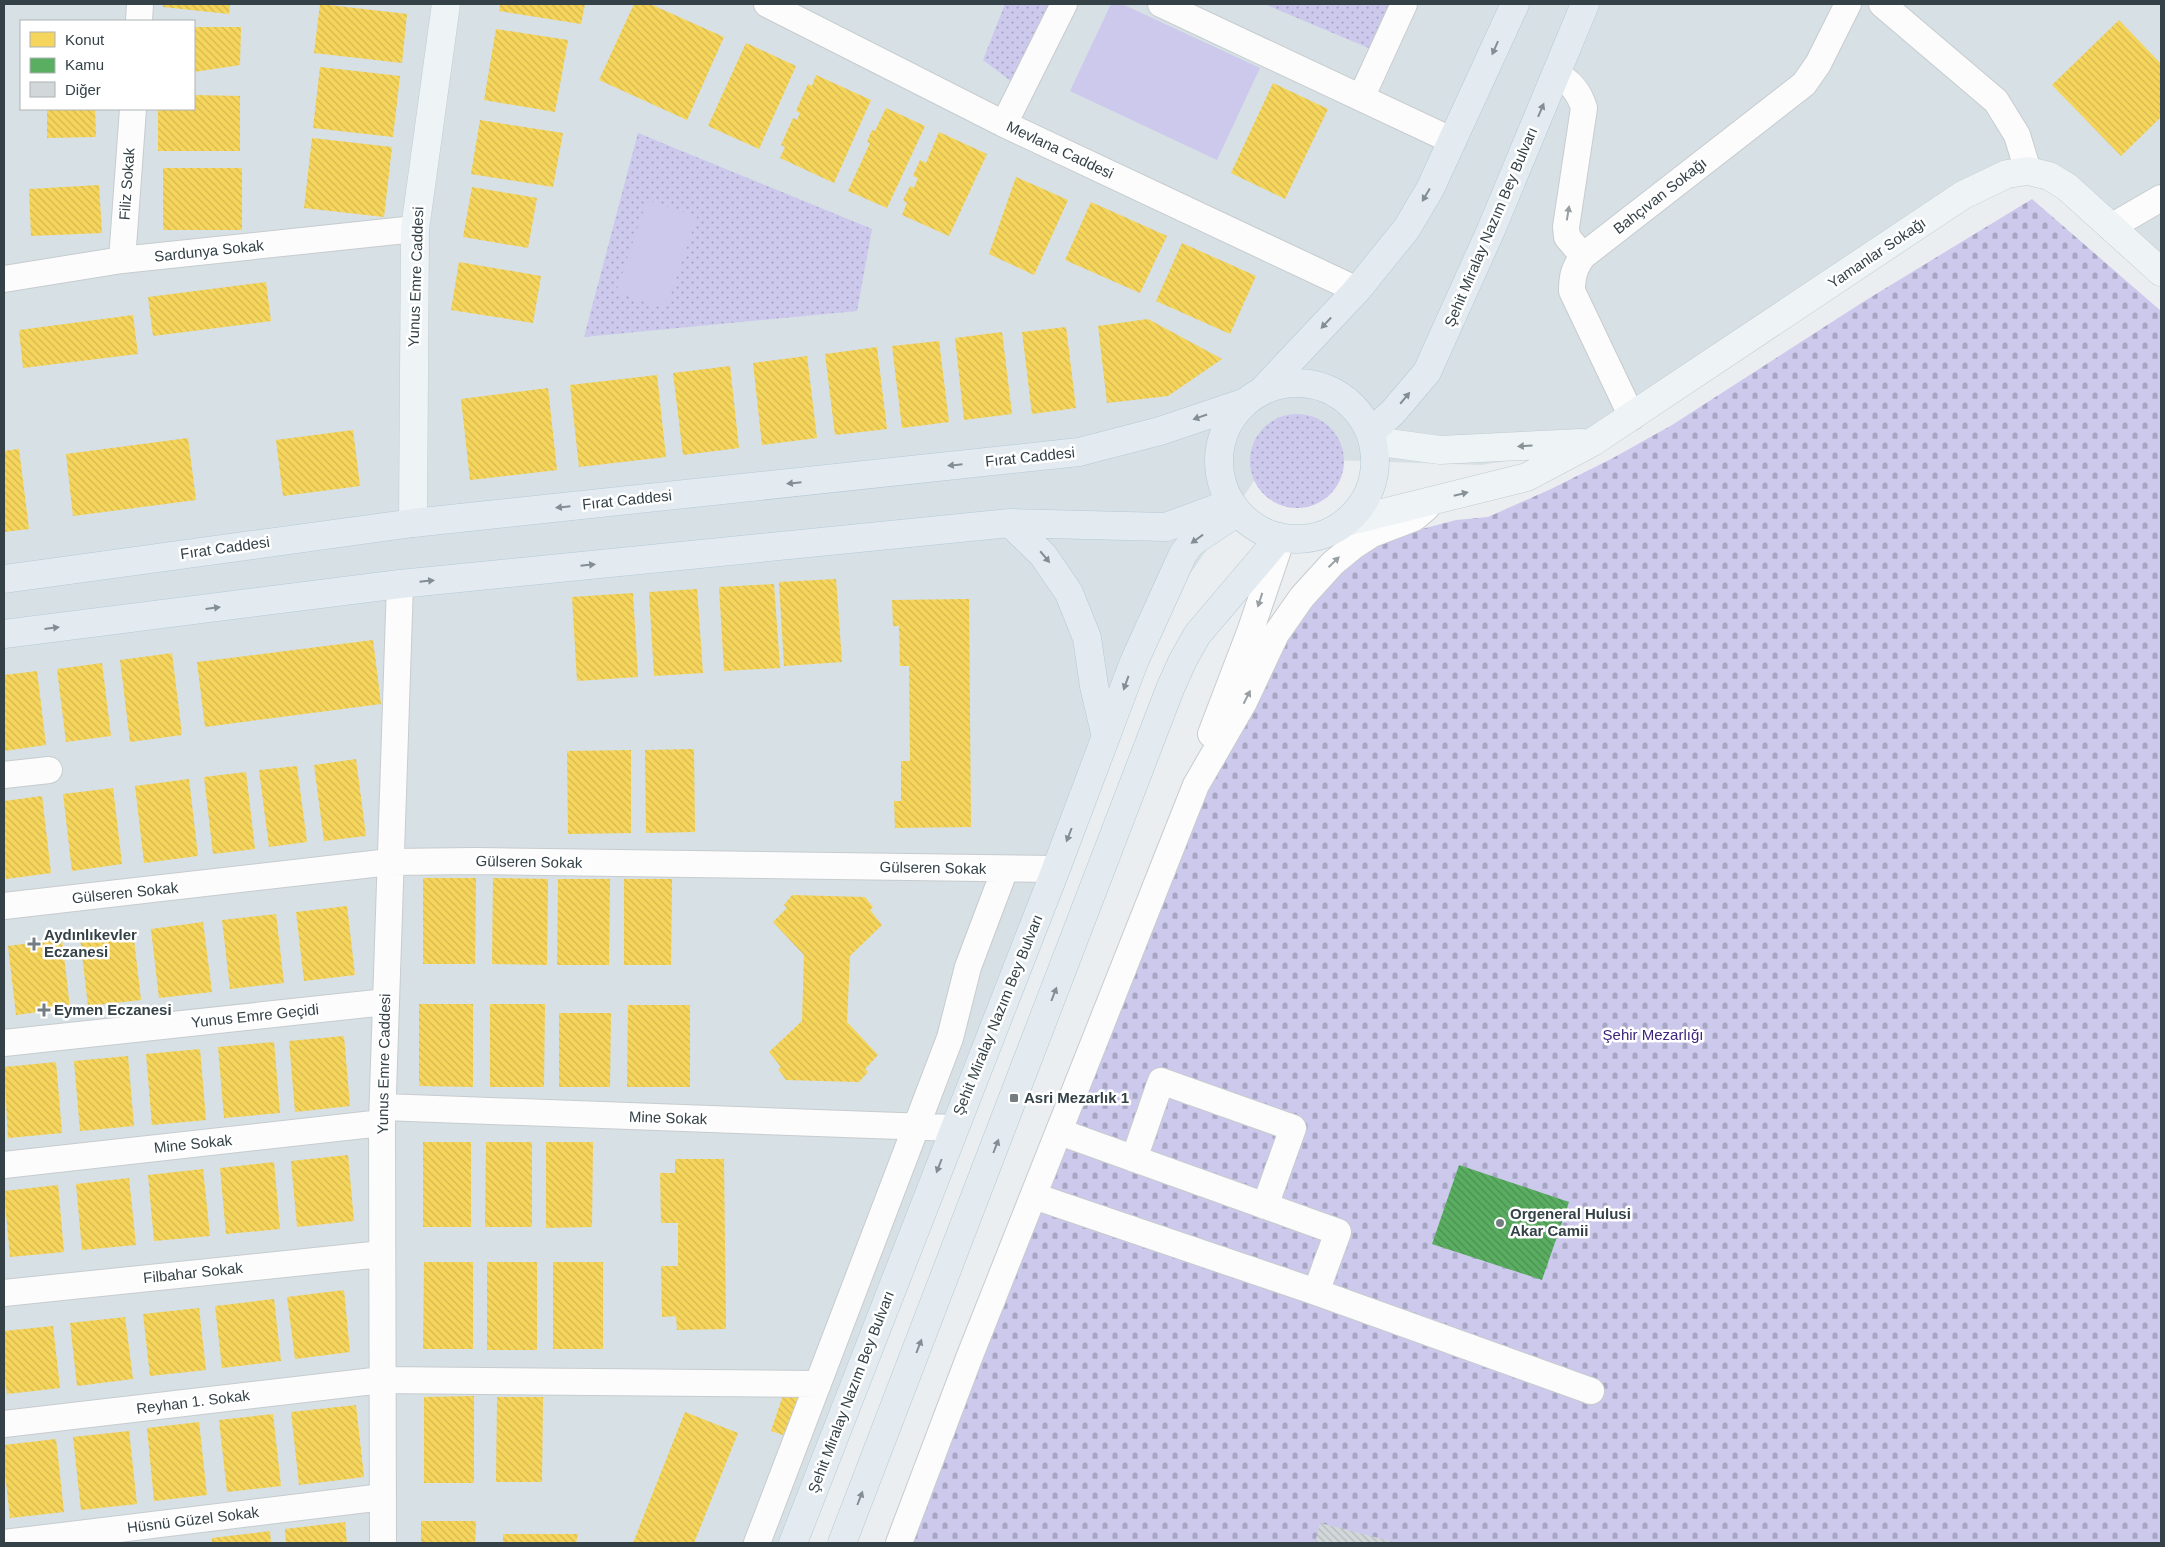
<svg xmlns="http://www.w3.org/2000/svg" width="2165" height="1547" font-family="Arial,sans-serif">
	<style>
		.residential { fill: #d6e0e5; fill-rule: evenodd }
		.grass { fill: url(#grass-dots) }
		.cemetery { fill: url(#cemetery-stones) }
		.pitch { fill: #ccc9ed }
		.homes { fill: url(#homes-back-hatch) }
		.public { fill: url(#public-back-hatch) }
		.building { fill: url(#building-back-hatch) }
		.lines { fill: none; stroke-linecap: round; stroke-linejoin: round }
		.street-casing { stroke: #c7ccce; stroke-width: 28 }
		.secondary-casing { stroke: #c2cbd1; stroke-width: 29 }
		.primary-casing { stroke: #b5c9d4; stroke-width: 29 }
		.street { stroke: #fcfcfd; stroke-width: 26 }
		.secondary { stroke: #eef3f6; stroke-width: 28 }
		.primary { stroke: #e3ebf1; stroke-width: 28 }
		.oneway { fill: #838e94 }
		.oneway2 { fill: #989fa2 }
		.oneway3 { fill: #889296 }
		.poi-dot { fill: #747e82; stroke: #fff; stroke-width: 2 }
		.labels { text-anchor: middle; stroke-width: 5; stroke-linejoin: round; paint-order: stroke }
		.street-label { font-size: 15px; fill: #344247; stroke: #fff }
		.poi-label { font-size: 15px; font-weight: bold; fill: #344247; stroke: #fff; text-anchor: start }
		.park-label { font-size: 15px; fill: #3e247d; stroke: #fff }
	</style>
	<defs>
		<pattern id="grass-dots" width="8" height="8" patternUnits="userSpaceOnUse" patternTransform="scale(1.25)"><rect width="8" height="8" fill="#ccc9ed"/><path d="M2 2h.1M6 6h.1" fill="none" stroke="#a6a5c2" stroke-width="1.8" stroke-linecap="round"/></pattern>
		<pattern id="cemetery-stones" width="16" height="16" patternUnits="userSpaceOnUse" patternTransform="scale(1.25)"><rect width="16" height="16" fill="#ccc9ed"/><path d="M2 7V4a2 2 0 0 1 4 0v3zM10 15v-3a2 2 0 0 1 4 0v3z" fill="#a6a5c2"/></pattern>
		<pattern id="homes-back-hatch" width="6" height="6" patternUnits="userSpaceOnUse" patternTransform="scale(1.25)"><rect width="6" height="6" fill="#f6d55c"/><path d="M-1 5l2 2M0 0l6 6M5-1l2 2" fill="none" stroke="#d4b851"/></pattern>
		<pattern id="public-back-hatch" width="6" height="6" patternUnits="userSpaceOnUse" patternTransform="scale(1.25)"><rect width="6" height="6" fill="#5aae61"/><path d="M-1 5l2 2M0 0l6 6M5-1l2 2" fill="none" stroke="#4b8f52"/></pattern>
		<pattern id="building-back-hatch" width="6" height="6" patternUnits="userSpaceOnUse" patternTransform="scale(1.25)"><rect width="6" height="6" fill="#d2d7da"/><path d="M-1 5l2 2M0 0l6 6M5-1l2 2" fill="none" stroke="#b5babc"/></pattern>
	</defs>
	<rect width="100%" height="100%" fill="#eaeef0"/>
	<path class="residential" d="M 4,4 L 2161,4 L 2161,269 L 2028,170 L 1630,413 L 1537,456 L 1481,465 L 1270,458 L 1132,658 L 789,1543 L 4,1543 ZM 21,21 L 194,21 L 194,109 L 21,109 Z"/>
	<path class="grass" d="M 1005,4 L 1068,4 L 1024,91 L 983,60 Z
		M 1264,4 L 1406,4 L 1390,57 Z
		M 638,133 L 872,229 L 857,311 L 584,337 Z
		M1250 461a47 47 0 1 1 94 0a47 47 0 1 1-94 0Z"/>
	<path class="cemetery" d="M 2032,199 L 2161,311 L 2161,1543 L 901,1543 L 1255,669 L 1319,578 L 1395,536 L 1456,520 L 1488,517 L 1551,489 L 1613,458 L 1672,425 L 1863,302 Z"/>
	<path class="pitch" d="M 1111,4 L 1122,4 L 1260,68 L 1217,160 L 1070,91 Z
		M 647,200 L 697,217 L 666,309 L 616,292 Z"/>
	<path class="homes" d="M 163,4 L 230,4 L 229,14 L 163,7 Z
		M 320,4 L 407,14 L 402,63 L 314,53 Z
		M 500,4 L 585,4 L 581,24 L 499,11 Z
		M 634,4 L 650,4 L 724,37 L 687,120 L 599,80 Z
		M 2119,20 L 2161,64 L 2161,117 L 2121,156 L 2052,85 Z
		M 194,27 L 241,27 L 240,65 L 194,72 Z
		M 496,29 L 568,40 L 555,112 L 484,100 Z
		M 746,43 L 796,66 L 759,149 L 708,126 Z
		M 320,67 L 400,76 L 393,137 L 313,128 Z
		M 816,75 L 871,100 L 834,183 L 780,158 L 785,147 L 781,145 L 793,118 L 797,120 L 800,113 L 796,111 L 808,84 L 812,86 Z
		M 1273,83 L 1328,109 L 1285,199 L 1231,173 Z
		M 194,95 L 240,96 L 240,151 L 158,151 L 158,109 L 194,109 Z
		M 886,108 L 925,126 L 887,208 L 848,191 L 870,143 L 867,142 L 872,130 L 875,131 Z
		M 47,109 L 95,109 L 96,137 L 47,138 Z
		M 480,120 L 563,133 L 553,187 L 471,174 Z
		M 939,132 L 987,154 L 949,236 L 902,215 L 907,203 L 903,200 L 910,186 L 914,188 L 918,178 L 913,176 L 920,160 L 926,163 Z
		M 312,138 L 392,147 L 384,217 L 304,208 Z
		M 163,168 L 242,168 L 242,230 L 163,230 Z
		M 1016,177 L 1068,200 L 1034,275 L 989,254 Z
		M 99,185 L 102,233 L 31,236 L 29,189 Z
		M 472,187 L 537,198 L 528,248 L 463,237 Z
		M 1091,202 L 1167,236 L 1140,293 L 1065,260 Z
		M 1182,243 L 1256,276 L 1230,334 L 1156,301 Z
		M 459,262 L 541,276 L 533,323 L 451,310 Z
		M 266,282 L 271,321 L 153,336 L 148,297 Z
		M 133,315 L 138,354 L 23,368 L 19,330 Z
		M 1148,319 L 1222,359 L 1168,396 L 1107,403 L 1098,326 Z
		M 1066,327 L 1076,408 L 1032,414 L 1022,332 Z
		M 1002,332 L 1012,414 L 964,420 L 955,338 Z
		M 939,341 L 949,422 L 902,428 L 892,346 Z
		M 877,347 L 887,429 L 835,435 L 825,354 Z
		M 807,356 L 817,438 L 762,445 L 753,363 Z
		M 730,366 L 739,448 L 683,455 L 673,373 Z
		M 657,375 L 666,457 L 579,467 L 570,385 Z
		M 548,388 L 557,470 L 470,480 L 461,399 Z
		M 353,430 L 360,486 L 283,496 L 276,440 Z
		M 188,438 L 196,500 L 73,516 L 66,454 Z
		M 19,449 L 29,529 L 4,532 L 4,451 Z
		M 836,579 L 842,662 L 784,666 L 779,582 Z
		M 774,584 L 780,668 L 724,671 L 719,587 Z
		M 697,589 L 703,673 L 654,676 L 649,592 Z
		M 633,593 L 638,677 L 577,681 L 572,597 Z
		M 969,599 L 971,827 L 895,828 L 894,801 L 901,801 L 901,761 L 910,761 L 909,666 L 900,666 L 899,626 L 893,626 L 892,600 Z
		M 373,640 L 381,704 L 205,727 L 197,662 Z
		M 172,653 L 182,735 L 130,742 L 120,660 Z
		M 102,663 L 111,736 L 66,742 L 57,669 Z
		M 37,671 L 46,745 L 4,751 L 4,675 Z
		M 694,749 L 695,832 L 646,833 L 645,750 Z
		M 631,750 L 631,833 L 568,834 L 567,751 Z
		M 356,759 L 366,836 L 324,841 L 314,765 Z
		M 297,766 L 307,842 L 269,847 L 259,770 Z
		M 246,772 L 255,849 L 213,854 L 204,777 Z
		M 189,779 L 198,856 L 144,863 L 135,786 Z
		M 113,788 L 122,864 L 72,871 L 63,794 Z
		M 42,796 L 51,873 L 6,879 L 4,859 L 4,801 Z
		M 423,878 L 476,878 L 475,964 L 423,964 Z
		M 493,878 L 548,879 L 547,965 L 492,964 Z
		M 558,879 L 610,879 L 609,965 L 557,965 Z
		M 624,879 L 672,879 L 671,965 L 624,965 Z
		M 792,895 L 865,897 L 873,907 L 870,910 L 882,925 L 850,956 L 847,1022 L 878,1055 L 865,1069 L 868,1072 L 859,1082 L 786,1080 L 778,1069 L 781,1067 L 769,1052 L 802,1021 L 804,955 L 773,922 L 787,908 L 784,905 Z
		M 347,906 L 355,975 L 304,981 L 296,912 Z
		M 276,914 L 284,983 L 230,989 L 222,920 Z
		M 203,922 L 212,992 L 159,998 L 151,929 Z
		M 133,931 L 141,1000 L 88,1006 L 80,937 Z
		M 62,939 L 70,1008 L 16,1015 L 8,946 Z
		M 419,1004 L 473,1004 L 473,1087 L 419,1086 Z
		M 490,1004 L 545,1004 L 544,1087 L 490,1087 Z
		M 628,1005 L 690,1005 L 690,1087 L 627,1087 Z
		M 559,1013 L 611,1013 L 610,1087 L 559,1087 Z
		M 344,1036 L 350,1106 L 295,1112 L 289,1041 Z
		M 274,1042 L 280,1113 L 224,1118 L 218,1047 Z
		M 200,1049 L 206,1120 L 152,1125 L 146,1054 Z
		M 128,1056 L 134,1126 L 80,1131 L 74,1061 Z
		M 56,1062 L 62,1133 L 8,1138 L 4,1067 Z
		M 423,1142 L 471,1142 L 471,1227 L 423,1227 Z
		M 486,1142 L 532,1142 L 532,1227 L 485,1227 Z
		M 546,1142 L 593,1142 L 592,1227 L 546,1228 Z
		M 348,1155 L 354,1221 L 297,1227 L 291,1161 Z
		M 675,1159 L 724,1159 L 726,1329 L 677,1330 L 676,1316 L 662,1317 L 661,1266 L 678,1266 L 678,1223 L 661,1223 L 660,1173 L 675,1173 Z
		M 274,1162 L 280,1229 L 226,1234 L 220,1168 Z
		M 203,1169 L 210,1236 L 154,1241 L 148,1175 Z
		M 129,1178 L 136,1245 L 82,1250 L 76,1184 Z
		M 58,1185 L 64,1252 L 10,1257 L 4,1191 Z
		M 424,1262 L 473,1262 L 473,1349 L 423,1349 Z
		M 487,1262 L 537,1262 L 537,1350 L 487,1350 Z
		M 553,1262 L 603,1262 L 603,1349 L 553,1349 Z
		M 344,1290 L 350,1352 L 295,1359 L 287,1297 Z
		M 274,1299 L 281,1361 L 222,1368 L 215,1306 Z
		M 199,1308 L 206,1370 L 150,1376 L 143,1314 Z
		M 125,1317 L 133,1379 L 77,1386 L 70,1323 Z
		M 53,1326 L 60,1388 L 7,1394 L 4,1370 L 4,1331 Z
		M 785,1389 L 803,1394 L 789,1437 L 771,1431 Z
		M 474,1396 L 474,1483 L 424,1483 L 424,1397 Z
		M 497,1397 L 543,1397 L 542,1482 L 496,1482 Z
		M 356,1405 L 364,1477 L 299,1485 L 291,1412 Z
		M 685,1412 L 738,1433 L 694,1543 L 633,1543 Z
		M 273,1414 L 281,1486 L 227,1492 L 219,1420 Z
		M 199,1422 L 207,1495 L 154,1501 L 147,1428 Z
		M 129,1431 L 137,1504 L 81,1510 L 73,1437 Z
		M 56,1439 L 64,1512 L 10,1518 L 4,1464 L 4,1445 Z
		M 421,1521 L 476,1521 L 475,1543 L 421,1543 Z
		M 345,1522 L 347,1543 L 286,1543 L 285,1529 Z
		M 270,1531 L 271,1543 L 212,1543 L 212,1538 Z
		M 503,1534 L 578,1534 L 576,1543 L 503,1543 Z"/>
	<path class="public" d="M 1459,1165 L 1569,1202 L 1542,1280 L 1432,1244 Z"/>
	<path class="building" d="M 1320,1523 L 1398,1543 L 1315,1543 Z"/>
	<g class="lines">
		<g class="street-casing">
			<path id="street" d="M 767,4 L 1004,124 L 1357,290
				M 1161,4 L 1453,141
				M 1882,4 L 1996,101 L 2017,135 L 2028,171
				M 139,21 L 140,4
				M 1556,74 C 1571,82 1579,92 1584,108 L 1566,227 L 1567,237 L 1583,256
				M 1361,98 L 1404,4
				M 1004,124 L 1064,4
				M 2111,227 L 2161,198
				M 122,260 L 133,109
				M 4,279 L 122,260 L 415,229
				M 1632,417 L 1572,291 C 1572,277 1574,268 1583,256 L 1804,84 L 1818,64 L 1848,4
				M 1211,734 L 1250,632 L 1282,538
				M 4,775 L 49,770
				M 4,906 L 390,862 L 476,861 L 1056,869
				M 4,1043 L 386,1002
				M 383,1107 L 954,1128
				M 1060,1132 L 1338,1232 L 1316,1292
				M 1134,1159 L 1161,1081 L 1293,1128 L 1265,1206
				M 4,1165 L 382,1123
				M 1034,1196 L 1316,1292 L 1591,1391
				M 4,1293 L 382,1254
				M 4,1424 L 382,1380 L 818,1384
				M 4,1543 L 383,1497
				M 383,1543 L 382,1123 L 400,584
				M 757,1543 L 950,1038 L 968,967 L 1005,869
				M 899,1543 L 969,1358 L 1196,785 L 1244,702 L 1276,634 L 1302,597 L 1333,563 L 1355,545 L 1372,534 L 1414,518 L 1426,508"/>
		</g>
		<g class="secondary-casing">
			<path id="secondary" d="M 1373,441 L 1440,450 L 1582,443
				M 1346,522 L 1527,477 L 1591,443 L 1963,195 L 2007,174 L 2028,171 L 2049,176 L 2067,187 L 2161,272
				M 413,523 L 415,229 L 446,4"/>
		</g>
		<g class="primary-casing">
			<path id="primary" d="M1219 461a78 78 0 1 1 156 0a78 78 0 1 1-156 0Z
				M 1261,392 L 1357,290 L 1407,228 L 1430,189 L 1515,4
				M 1370,433 L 1393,412 L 1427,372 L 1491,230 L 1585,4
				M 1010,523 L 1043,555 L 1069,593 L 1087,638 L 1094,686 L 1106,737
				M 4,579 L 413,523 L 1079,452 L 1160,431 L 1246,402
				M 4,634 L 400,584 L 1010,523 L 1166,527 L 1231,503
				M 793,1543 L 1056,869 L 1134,662 L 1183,554 L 1191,543 L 1236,513
				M 842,1543 L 1170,689 L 1182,662 L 1197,635 L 1280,537"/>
		</g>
		<use href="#street" class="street"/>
		<use href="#secondary" class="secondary"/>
		<use href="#primary" class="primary"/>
	</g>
	<defs><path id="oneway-solid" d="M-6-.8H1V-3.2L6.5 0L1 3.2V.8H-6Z" transform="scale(1.25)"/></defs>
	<g class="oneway">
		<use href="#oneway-solid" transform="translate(1495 48) rotate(114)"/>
		<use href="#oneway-solid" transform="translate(1541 110) rotate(-67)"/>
		<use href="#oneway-solid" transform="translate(1426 195) rotate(121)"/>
		<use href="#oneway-solid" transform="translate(1326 323) rotate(133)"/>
		<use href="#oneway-solid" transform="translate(1405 398) rotate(-50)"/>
		<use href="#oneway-solid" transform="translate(1200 417) rotate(161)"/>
		<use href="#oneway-solid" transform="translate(955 465) rotate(174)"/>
		<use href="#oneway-solid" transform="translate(794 483) rotate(174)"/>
		<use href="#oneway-solid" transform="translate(563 507) rotate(174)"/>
		<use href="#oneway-solid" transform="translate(1197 539) rotate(144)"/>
		<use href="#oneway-solid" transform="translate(1045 557) rotate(50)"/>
		<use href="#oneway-solid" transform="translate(588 565) rotate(-6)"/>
		<use href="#oneway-solid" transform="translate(427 581) rotate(-6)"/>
		<use href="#oneway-solid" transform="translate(213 608) rotate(-7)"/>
		<use href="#oneway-solid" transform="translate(52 628) rotate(-7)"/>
		<use href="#oneway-solid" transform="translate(1126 683) rotate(110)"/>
		<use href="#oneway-solid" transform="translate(1069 835) rotate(111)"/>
		<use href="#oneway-solid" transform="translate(1054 994) rotate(-69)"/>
		<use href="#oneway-solid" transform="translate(996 1146) rotate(-69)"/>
		<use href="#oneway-solid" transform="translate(939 1166) rotate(111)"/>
		<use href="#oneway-solid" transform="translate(919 1346) rotate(-69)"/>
		<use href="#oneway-solid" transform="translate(860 1498) rotate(-69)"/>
	</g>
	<g class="oneway2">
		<use href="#oneway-solid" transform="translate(1568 213) rotate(-81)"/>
		<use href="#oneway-solid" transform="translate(1334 562) rotate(-44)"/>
		<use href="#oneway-solid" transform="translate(1260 600) rotate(108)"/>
		<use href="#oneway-solid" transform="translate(1247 697) rotate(-63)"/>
	</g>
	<g class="oneway3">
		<use href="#oneway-solid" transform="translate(1525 446) rotate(177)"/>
		<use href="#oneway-solid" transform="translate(1461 494) rotate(-14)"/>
	</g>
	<g class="poi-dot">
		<path d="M31.5 936.5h5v5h5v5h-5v5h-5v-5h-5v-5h5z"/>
		<path d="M41.5 1002.5h5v5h5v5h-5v5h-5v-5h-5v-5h5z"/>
		<rect x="1009" y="1093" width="10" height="10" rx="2.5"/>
		<circle cx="1500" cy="1223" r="5"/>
	</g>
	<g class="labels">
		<g class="street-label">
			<text transform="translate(1060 150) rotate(25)" y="5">Mevlana Caddesi</text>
			<text transform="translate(127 184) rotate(-86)" y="5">Filiz Sokak</text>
			<text transform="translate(1660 196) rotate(-38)" y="5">Bahçıvan Sokağı</text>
			<text transform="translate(1491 227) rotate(-67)" y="5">Şehit Miralay Nazım Bey Bulvarı</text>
			<text transform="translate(209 251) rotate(-6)" y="5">Sardunya Sokak</text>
			<text transform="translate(1877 253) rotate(-34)" y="5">Yamanlar Sokağı</text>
			<text transform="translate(416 277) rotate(-88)" y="5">Yunus Emre Caddesi</text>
			<text transform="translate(1030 457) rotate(-6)" y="5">Fırat Caddesi</text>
			<text transform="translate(627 500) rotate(-6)" y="5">Fırat Caddesi</text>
			<text transform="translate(225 548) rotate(-8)" y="5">Fırat Caddesi</text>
			<text transform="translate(529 862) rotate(1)" y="5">Gülseren Sokak</text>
			<text transform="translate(933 868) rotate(1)" y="5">Gülseren Sokak</text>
			<text transform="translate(125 893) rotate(-6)" y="5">Gülseren Sokak</text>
			<text transform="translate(998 1015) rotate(-68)" y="5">Şehit Miralay Nazım Bey Bulvarı</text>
			<text transform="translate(255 1016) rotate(-6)" y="5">Yunus Emre Geçidi</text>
			<text transform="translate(384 1064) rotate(-89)" y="5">Yunus Emre Caddesi</text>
			<text transform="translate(668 1118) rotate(2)" y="5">Mine Sokak</text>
			<text transform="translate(193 1144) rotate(-6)" y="5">Mine Sokak</text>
			<text transform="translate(193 1273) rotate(-6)" y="5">Filbahar Sokak</text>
			<text transform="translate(851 1392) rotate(-69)" y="5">Şehit Miralay Nazım Bey Bulvarı</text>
			<text transform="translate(193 1402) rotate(-7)" y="5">Reyhan 1. Sokak</text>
			<text transform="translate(193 1520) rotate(-7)" y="5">Hüsnü Güzel Sokak</text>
		</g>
		<g class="poi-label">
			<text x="44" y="940">Aydınlıkevler<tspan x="44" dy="17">Eczanesi</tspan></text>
			<text x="54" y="1015">Eymen Eczanesi</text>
			<text x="1024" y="1103">Asri Mezarlık 1</text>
			<text x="1510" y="1219">Orgeneral Hulusi<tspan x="1510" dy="17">Akar Camii</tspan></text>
		</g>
		<g class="park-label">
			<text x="1653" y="1040">Şehir Mezarlığı</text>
		</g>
	</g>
	<rect width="2165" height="1547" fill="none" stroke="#344247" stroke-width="10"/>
	<rect x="20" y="20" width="175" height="90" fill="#ffffff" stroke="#aeb3b5"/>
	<rect x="30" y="32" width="25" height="15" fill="#f6d55c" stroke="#aeb3b5"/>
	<text x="65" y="45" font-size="15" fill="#344247">Konut</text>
	<rect x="30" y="58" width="25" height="15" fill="#5aae61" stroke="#aeb3b5"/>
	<text x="65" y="70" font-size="15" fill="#344247">Kamu</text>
	<rect x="30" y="82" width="25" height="15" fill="#d2d7da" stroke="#aeb3b5"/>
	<text x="65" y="95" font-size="15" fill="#344247">Diğer</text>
</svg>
